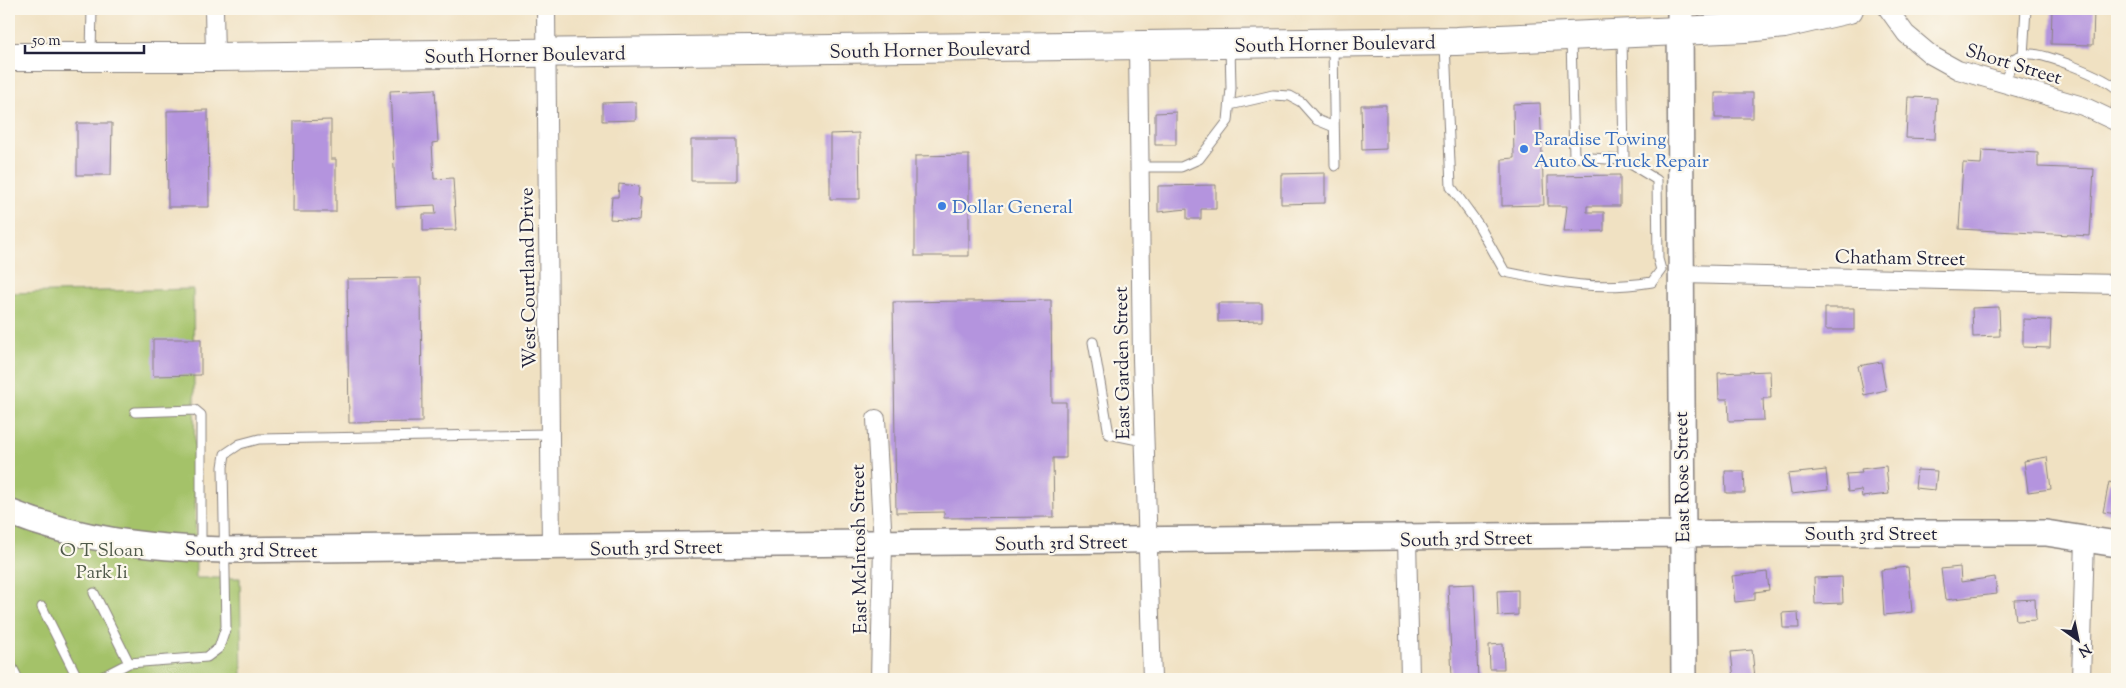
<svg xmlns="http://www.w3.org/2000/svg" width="2126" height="688" font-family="'Sorts Mill Goudy',serif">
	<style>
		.green { fill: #a4c269; stroke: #637252 }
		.building { fill: #b494de }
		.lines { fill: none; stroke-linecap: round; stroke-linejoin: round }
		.lane-casing { stroke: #89827e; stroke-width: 11 }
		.street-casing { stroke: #89827e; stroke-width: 20 }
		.secondary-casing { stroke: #89827e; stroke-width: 28 }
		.primary-casing { stroke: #89827e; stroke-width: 30 }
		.lane { stroke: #fff; stroke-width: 9 }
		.street { stroke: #fff; stroke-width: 18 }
		.secondary { stroke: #fff; stroke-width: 25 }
		.primary { stroke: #fff; stroke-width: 28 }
		.shop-dot { fill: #3f7fe0; stroke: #fbf7ec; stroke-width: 2 }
		.labels { text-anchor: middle; stroke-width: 4.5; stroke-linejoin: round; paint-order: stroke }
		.street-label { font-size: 19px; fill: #22223b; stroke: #fbf7ec }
		.shop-label { font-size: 19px; fill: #366cbe; stroke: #fbf7ec; text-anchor: start }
		.park-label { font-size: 19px; fill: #505a4b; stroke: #fbf7ec }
	</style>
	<rect width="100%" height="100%" fill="#fbf7ec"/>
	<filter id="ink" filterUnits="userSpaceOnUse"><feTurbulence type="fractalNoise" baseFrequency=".02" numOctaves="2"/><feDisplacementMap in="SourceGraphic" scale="10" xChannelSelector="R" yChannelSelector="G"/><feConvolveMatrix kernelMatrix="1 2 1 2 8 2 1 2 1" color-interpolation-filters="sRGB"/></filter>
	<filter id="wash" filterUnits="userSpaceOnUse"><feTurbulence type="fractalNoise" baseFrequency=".0096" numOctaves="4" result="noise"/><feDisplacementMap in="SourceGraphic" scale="20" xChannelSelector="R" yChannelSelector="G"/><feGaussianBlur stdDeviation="1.12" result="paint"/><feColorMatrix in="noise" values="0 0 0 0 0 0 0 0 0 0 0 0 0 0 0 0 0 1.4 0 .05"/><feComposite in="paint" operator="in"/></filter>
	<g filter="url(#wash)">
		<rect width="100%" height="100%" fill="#f0e1c2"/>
		<path class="green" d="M 193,289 L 196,578 L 240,578 L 242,679 L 9,679 L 9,293 Z"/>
		<g id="blocks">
			<path class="building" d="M 2052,9 L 2094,9 L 2093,45 L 2051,44 Z
				M 435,89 L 438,142 L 432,143 L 434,179 L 453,178 L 456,230 L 423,231 L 423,214 L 436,214 L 435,205 L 396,207 L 390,91 Z
				M 1715,93 L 1753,93 L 1753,118 L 1715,118 Z
				M 1908,97 L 1937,98 L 1935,139 L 1906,138 Z
				M 636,102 L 636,120 L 602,121 L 602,103 Z
				M 1540,103 L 1544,205 L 1502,206 L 1502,159 L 1514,158 L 1513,104 Z
				M 1361,105 L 1386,105 L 1386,149 L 1362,150 Z
				M 208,110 L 209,207 L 168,207 L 167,111 Z
				M 1176,112 L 1176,145 L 1155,145 L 1155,113 Z
				M 331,120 L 331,159 L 336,159 L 336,212 L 293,212 L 294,121 Z
				M 77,123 L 112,123 L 111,175 L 77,175 Z
				M 859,133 L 860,199 L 830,199 L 830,134 Z
				M 691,140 L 737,140 L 737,181 L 691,181 Z
				M 1982,150 L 2038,153 L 2038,167 L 2094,169 L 2090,236 L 1959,229 L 1963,163 L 1981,164 Z
				M 969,155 L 969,256 L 915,256 L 915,156 Z
				M 1325,173 L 1325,203 L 1281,204 L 1281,174 Z
				M 1620,175 L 1620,206 L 1587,206 L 1587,212 L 1604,212 L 1604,231 L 1564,232 L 1567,206 L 1548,206 L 1548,176 Z
				M 619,184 L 639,186 L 638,197 L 641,198 L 639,221 L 610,219 L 612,197 L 618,197 Z
				M 1216,185 L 1216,209 L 1201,209 L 1201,219 L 1187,219 L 1187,209 L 1158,212 L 1158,186 Z
				M 421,278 L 422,422 L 349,423 L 347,279 Z
				M 1051,300 L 1052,402 L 1066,402 L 1066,458 L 1053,458 L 1054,517 L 944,518 L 944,512 L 896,513 L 893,302 Z
				M 1218,303 L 1262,303 L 1262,321 L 1218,322 Z
				M 1999,307 L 2000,336 L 1973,337 L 1972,308 Z
				M 1825,308 L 1854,308 L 1854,330 L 1825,330 Z
				M 2023,319 L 2051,320 L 2050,348 L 2023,347 Z
				M 153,339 L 201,339 L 201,375 L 153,376 Z
				M 1881,362 L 1886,390 L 1864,395 L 1858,366 Z
				M 1770,371 L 1771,398 L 1763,398 L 1764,420 L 1729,421 L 1728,399 L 1719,399 L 1718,373 Z
				M 2047,457 L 2051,489 L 2028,492 L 2024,461 Z
				M 1886,466 L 1889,494 L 1862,497 L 1861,490 L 1848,492 L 1846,474 L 1862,473 L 1861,469 Z
				M 1826,470 L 1828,490 L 1791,494 L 1788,474 Z
				M 1917,470 L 1937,471 L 1935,490 L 1915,488 Z
				M 1725,471 L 1744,471 L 1745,493 L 1726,493 Z
				M 2109,482 L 2117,484 L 2117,514 L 2103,512 Z
				M 1908,567 L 1912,612 L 1884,615 L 1881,570 Z
				M 1960,567 L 1961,582 L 1995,577 L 1997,594 L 1945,600 L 1941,569 Z
				M 1767,572 L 1769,590 L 1755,592 L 1755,600 L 1735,602 L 1732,576 Z
				M 1842,577 L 1843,603 L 1815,604 L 1814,578 Z
				M 1474,584 L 1478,679 L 1452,679 L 1448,585 Z
				M 1518,590 L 1518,615 L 1498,616 L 1497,591 Z
				M 2035,599 L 2036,620 L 2016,621 L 2014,600 Z
				M 1798,612 L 1799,628 L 1783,628 L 1782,613 Z
				M 1503,644 L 1504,669 L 1490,669 L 1489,645 Z
				M 1752,650 L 1755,678 L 1734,679 L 1731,652 Z"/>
		</g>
	</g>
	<g filter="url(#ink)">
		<use href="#blocks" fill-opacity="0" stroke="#89827e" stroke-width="1"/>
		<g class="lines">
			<g class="lane-casing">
				<path id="lane" d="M 364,9 L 375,9
					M 1571,39 L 1574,157 L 1624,160 L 1622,35
					M 1445,44 L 1451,187 L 1478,224 L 1505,272 C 1559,283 1596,291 1652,282 L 1661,270 L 1658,259 L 1657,180 L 1624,160
					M 1333,46 L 1335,166
					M 91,53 L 92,9
					M 2023,55 L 2026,9
					M 2003,84 L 2015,58 C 2019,56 2025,54 2030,54 C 2047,54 2105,77 2117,89
					M 1230,105 L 1273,95 L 1290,96 L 1301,102 L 1317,120 L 1334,127
					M 2115,121 L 2117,105
					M 1139,167 L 1181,167 L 1199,159 L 1228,121 L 1231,88 L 1230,47
					M 1093,342 L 1109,434 L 1143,441
					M 135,412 L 195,410 L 201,415 L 201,549
					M 94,593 L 129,663
					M 42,607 L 78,679
					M 9,661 L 18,679
					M 98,679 L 129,663 L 207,657 L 219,648 L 226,627 L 223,467 L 225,454 L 240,444 L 259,439 L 550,434"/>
			</g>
			<g class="street-casing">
				<path id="street" d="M 214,9 L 215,57
					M 546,9 L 551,548
					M 1888,9 L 1906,34 L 1931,55 L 1958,70 L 2083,106 L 2117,122
					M 1138,46 L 1142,359 L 1152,679
					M 1682,274 L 2117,284
					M 876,419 L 883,544 L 880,679
					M 1407,539 L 1410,679
					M 2081,679 L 2085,538"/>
			</g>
			<g class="secondary-casing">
				<path id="secondary" d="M 1680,9 C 1682,232 1681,456 1684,679
					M 9,512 C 79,540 150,548 225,550 L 1763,533 L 2046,533 L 2117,544"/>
			</g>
			<g class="primary-casing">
				<path id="primary" d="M 9,57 L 215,57 L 1456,41 L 1745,28 L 1784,24 L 1849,9"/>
			</g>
			<use href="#lane" class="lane"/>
			<use href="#street" class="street"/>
			<use href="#secondary" class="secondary"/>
			<use href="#primary" class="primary"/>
		</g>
	</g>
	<g class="shop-dot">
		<circle cx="1524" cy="149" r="5"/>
		<circle cx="942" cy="206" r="5"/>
	</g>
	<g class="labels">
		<g class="street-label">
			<text transform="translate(1335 43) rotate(-1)" y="7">South Horner Boulevard</text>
			<text transform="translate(930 49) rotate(-1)" y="7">South Horner Boulevard</text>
			<text transform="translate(525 54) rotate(-1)" y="7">South Horner Boulevard</text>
			<text transform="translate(2014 63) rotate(17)" y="7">Short Street</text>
			<text transform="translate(1900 257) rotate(1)" y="7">Chatham Street</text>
			<text transform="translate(527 278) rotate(-91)" y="7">West Courtland Drive</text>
			<text transform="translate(1121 363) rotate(-91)" y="7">East Garden Street</text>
			<text transform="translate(1681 477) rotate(-91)" y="7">East Rose Street</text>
			<text x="1871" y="540">South 3rd Street</text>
			<text transform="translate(1466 538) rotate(-1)" y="7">South 3rd Street</text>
			<text transform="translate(1061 542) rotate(-1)" y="7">South 3rd Street</text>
			<text transform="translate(656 547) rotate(-1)" y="7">South 3rd Street</text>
			<text transform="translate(251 549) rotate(1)" y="7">South 3rd Street</text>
			<text transform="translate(858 549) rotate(-91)" y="7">East McIntosh Street</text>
		</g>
		<g class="shop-label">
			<text x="1534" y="145">Paradise Towing<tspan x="1534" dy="22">Auto &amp; Truck Repair</tspan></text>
			<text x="952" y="213">Dollar General</text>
		</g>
		<g class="park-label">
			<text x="102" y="556">O T Sloan<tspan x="102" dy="22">Park Ii</tspan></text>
		</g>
	</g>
	<rect width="2126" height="688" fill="none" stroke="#fbf7ec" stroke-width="30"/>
	<g transform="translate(2078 640) rotate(147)" stroke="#fbf7ec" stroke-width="4" paint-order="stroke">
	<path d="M0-4L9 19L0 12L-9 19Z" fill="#22223b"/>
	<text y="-8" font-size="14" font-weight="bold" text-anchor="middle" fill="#22223b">N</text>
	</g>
	<path d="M25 45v8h119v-8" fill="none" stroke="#22223b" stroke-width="2.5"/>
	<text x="32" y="45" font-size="15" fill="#22223b" stroke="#fbf7ec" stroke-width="4" paint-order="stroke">50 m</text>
</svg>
